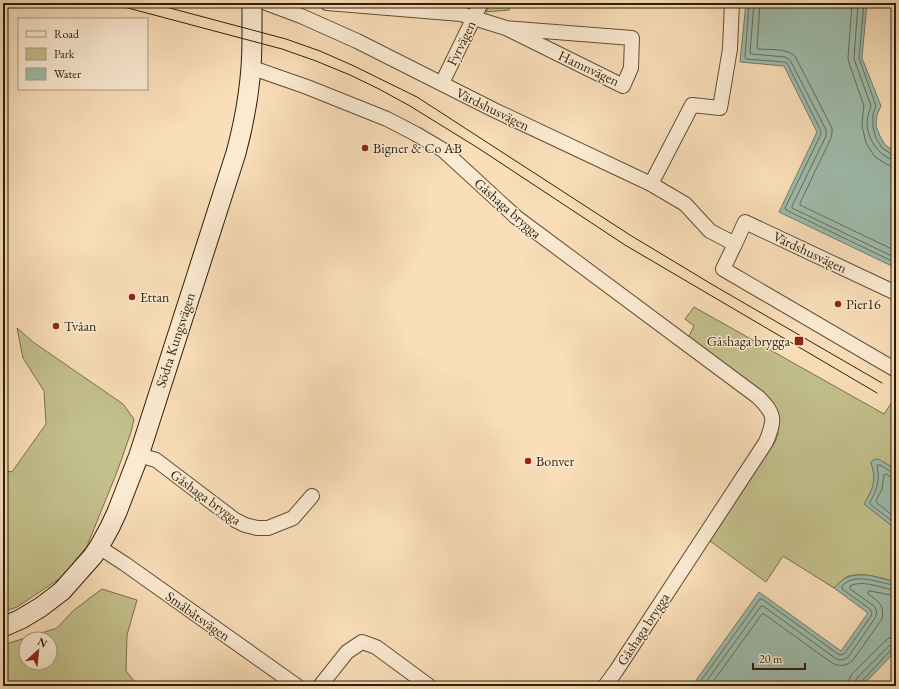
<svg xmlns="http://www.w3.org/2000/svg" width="899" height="689" font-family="'EB Garamond',serif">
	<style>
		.green { fill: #c3c08b; stroke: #78704a; fill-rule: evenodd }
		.water { fill: #9ebcab; stroke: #717d6b }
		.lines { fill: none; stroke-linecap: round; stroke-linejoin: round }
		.shore { stroke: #666e5a; stroke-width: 1 }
		.street-casing { stroke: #614f36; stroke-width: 16 }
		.secondary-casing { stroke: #2e1f0a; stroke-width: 21 }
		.street { stroke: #fbead2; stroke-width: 14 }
		.secondary { stroke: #fbead2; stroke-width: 19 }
		.tram { stroke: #2e1f0a; stroke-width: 1 }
		.poi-dot { fill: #8f2418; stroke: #fbead2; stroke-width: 1.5 }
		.labels { text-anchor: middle; stroke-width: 3; stroke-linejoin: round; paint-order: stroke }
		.street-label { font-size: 14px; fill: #2e1f0a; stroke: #fbead2 }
		.poi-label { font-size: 14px; fill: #2e1f0a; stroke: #fbead2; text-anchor: start }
	</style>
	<rect width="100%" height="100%" fill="#f9deb9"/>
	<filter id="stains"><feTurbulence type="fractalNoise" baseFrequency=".005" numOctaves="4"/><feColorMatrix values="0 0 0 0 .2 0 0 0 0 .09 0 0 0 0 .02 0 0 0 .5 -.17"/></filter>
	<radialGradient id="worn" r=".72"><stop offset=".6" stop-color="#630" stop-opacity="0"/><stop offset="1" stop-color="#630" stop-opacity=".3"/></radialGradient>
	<path class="green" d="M 491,3 L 510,3 L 509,10 L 486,12 Z
		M 694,307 L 884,414 L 896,396 L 896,470 C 889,466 882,459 873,460 L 871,463 C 877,480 873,489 864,504 L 896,529 L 896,582 C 882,578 863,572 849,576 C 843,578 838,584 834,588 L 783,556 L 766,582 L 710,541 L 775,442 L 778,434 L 777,417 L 773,402 L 688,338 L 694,326 L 685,319 Z
		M 17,328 L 33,342 L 123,404 L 134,419 L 131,432 L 117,472 L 87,546 L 62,577 L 17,607 L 3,612 L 3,470 L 12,472 L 46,424 L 44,391 L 23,358 Z
		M 102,589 L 137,600 L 127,635 L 126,671 L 138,686 L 3,686 L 3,645 L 57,628 L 73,611 L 91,597 ZM 26,639 L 50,639 L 50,663 L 26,663 Z"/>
	<path class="water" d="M 746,3 L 867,3 L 862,58 L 881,106 L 877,115 L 876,126 L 880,136 L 885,145 L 896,152 L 896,268 L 779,212 L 817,132 L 784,66 L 740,62 Z
		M 877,459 L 880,460 L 896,470 L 896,529 L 864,504 C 873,489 877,480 871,463 L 873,460 Z
		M 859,575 L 868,575 L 896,582 L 896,651 L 862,686 L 692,686 L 759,592 L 841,651 L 868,613 L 834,588 C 843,579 846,576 859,575 Z"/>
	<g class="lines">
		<path class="shore" d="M 749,3 L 745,57 L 746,59 L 784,62 L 787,63 L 821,131 L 821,134 L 785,208 L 786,210 L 896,263
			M 754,3 L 750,53 L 752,54 L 785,57 L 790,60 L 826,130 L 826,136 L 792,206 L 792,208 L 896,258
			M 760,3 L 757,48 L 758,49 C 770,50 786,48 795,56 L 832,128 L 832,133 L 831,138 L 800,203 L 800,205 L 896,251
			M 852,3 L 848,58 L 849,63 L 864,106 L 863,113 L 862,126 L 866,143 L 875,157 L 888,165 L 896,166
			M 858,3 L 854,59 L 871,106 C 869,112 867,118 867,125 C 868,140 881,159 896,160
			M 864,3 L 859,58 L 876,106 L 873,114 L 873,127 L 876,138 L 882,148 L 893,155 L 896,155
			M 896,473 L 893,473 L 880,465 L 877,465 C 877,469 879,474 878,478 C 878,487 874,495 870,502 L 870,504 L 896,524
			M 896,478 L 892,478 L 886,474 L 884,475 L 882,489 L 876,501 L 877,503 L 896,518
			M 697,686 L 760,599 L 762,599 L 838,654 L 841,655 L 845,653 L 871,616 L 872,613 L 870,609 L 842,589 L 842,586 C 857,571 878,584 896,585
			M 703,686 L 761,606 L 763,606 L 835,658 C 840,661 845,660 849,656 L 875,618 C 877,614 877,610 874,606 L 850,589 L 850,586 C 865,579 881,589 896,590
			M 710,686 L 762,614 L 764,614 L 832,663 C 840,667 847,666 853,660 L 882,619 C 885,605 878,601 868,594 L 868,592 L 870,591 L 896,596
			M 848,686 L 849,680 L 852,674 L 884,642 L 889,638 L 896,638
			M 854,686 L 855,682 L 857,678 L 888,647 L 892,644 L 896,644
			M 859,686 L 861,682 L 891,650 L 896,649"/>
		<g class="street-casing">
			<path id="street" d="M 266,3 L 301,16 L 357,41 L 494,110 L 651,184 L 685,204 L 710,231 L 735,244 L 723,269 L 896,370
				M 327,3 L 461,14 L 506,28 L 623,86 L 631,68 L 632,38 L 506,28
				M 250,67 L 307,87 L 387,119 L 416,134 L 443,150 L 516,217 L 758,397 C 776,415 775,419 766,442 L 616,671 L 605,686
				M 442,83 L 481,3
				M 651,184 L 692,105 L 720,108 L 730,49 L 732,3
				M 735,244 L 745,222 L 896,293
				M 139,455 L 156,460 L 235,520 L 245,525 L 257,528 L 268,528 L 293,518 L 312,496
				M 99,547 L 125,564 L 297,686
				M 320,686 L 347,652 L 362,642 L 376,647 L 429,686"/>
		</g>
		<g class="secondary-casing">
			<path id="secondary" d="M 3,627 L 21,619 L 41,607 L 62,591 L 93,556 L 99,547 L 110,527 L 117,512 L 139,455 L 236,153 C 246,116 252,78 252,40 C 252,28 252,15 252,3"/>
		</g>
		<use href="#street" class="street"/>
		<use href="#secondary" class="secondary"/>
		<path class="tram" d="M 109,3 L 282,49 L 316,61 L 350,75 L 379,89 L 410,106 L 478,148 L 625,245 L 877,393
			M 151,3 L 286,39 L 320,51 L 354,66 L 417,97 L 630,235 L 713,285 L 882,383"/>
	</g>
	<g class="poi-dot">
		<circle cx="365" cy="148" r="4"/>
		<circle cx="132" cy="297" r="4"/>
		<circle cx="838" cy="304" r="4"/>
		<circle cx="56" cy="326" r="4"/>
		<rect x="794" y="336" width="10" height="10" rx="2"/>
		<circle cx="528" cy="461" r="4"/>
	</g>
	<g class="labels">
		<g class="street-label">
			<text transform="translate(461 43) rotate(-64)" y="5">Fyrvägen</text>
			<text transform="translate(589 68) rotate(25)" y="5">Hamnvägen</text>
			<text transform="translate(493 109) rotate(26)" y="5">Värdshusvägen</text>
			<text transform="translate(508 208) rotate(41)" y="5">Gåshaga brygga</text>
			<text transform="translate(810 252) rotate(25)" y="5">Värdshusvägen</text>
			<text transform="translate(175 340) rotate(-72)" y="5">Södra Kungsvägen</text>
			<text transform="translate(206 497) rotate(36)" y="5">Gåshaga brygga</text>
			<text transform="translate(198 616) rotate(35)" y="5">Småbåtsvägen</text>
			<text transform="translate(643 629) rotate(-57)" y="5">Gåshaga brygga</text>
		</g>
		<g class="poi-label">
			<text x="373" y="153">Bigner &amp; Co AB</text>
			<text x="140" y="302">Ettan</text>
			<text x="846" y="309">Pier16</text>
			<text x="64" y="331">Tvåan</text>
			<text x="790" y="346" text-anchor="end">Gåshaga brygga</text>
			<text x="536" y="466">Bonver</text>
		</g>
	</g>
	<rect width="899" height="689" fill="none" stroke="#f9deb9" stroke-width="16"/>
	<rect x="4" y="4" width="891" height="681" fill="none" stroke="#2e1f0a" stroke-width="2"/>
	<rect x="8" y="8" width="883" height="673" fill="none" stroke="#2e1f0a"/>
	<rect x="18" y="18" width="130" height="72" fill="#fbead2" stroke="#a99982"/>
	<rect x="26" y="31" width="20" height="6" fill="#fbead2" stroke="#a99982"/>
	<text x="54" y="38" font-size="12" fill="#2e1f0a">Road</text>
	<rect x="26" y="48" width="20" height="12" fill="#c3c08b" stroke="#a99982"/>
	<text x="54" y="58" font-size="12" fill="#2e1f0a">Park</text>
	<rect x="26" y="68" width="20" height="12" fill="#9ebcab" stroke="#a99982"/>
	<text x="54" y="78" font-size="12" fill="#2e1f0a">Water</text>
	<g transform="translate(38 651) rotate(27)"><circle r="19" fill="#fbead2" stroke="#a99982"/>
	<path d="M0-3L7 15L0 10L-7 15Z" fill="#8f2418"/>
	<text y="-6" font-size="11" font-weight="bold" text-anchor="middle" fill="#2e1f0a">N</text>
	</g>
	<path d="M753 663v6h52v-6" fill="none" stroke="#2e1f0a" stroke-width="2"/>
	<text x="759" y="663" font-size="12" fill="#2e1f0a" stroke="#fbead2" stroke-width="3" paint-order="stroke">20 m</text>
	<rect width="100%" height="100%" filter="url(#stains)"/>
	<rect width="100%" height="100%" fill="url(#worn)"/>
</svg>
